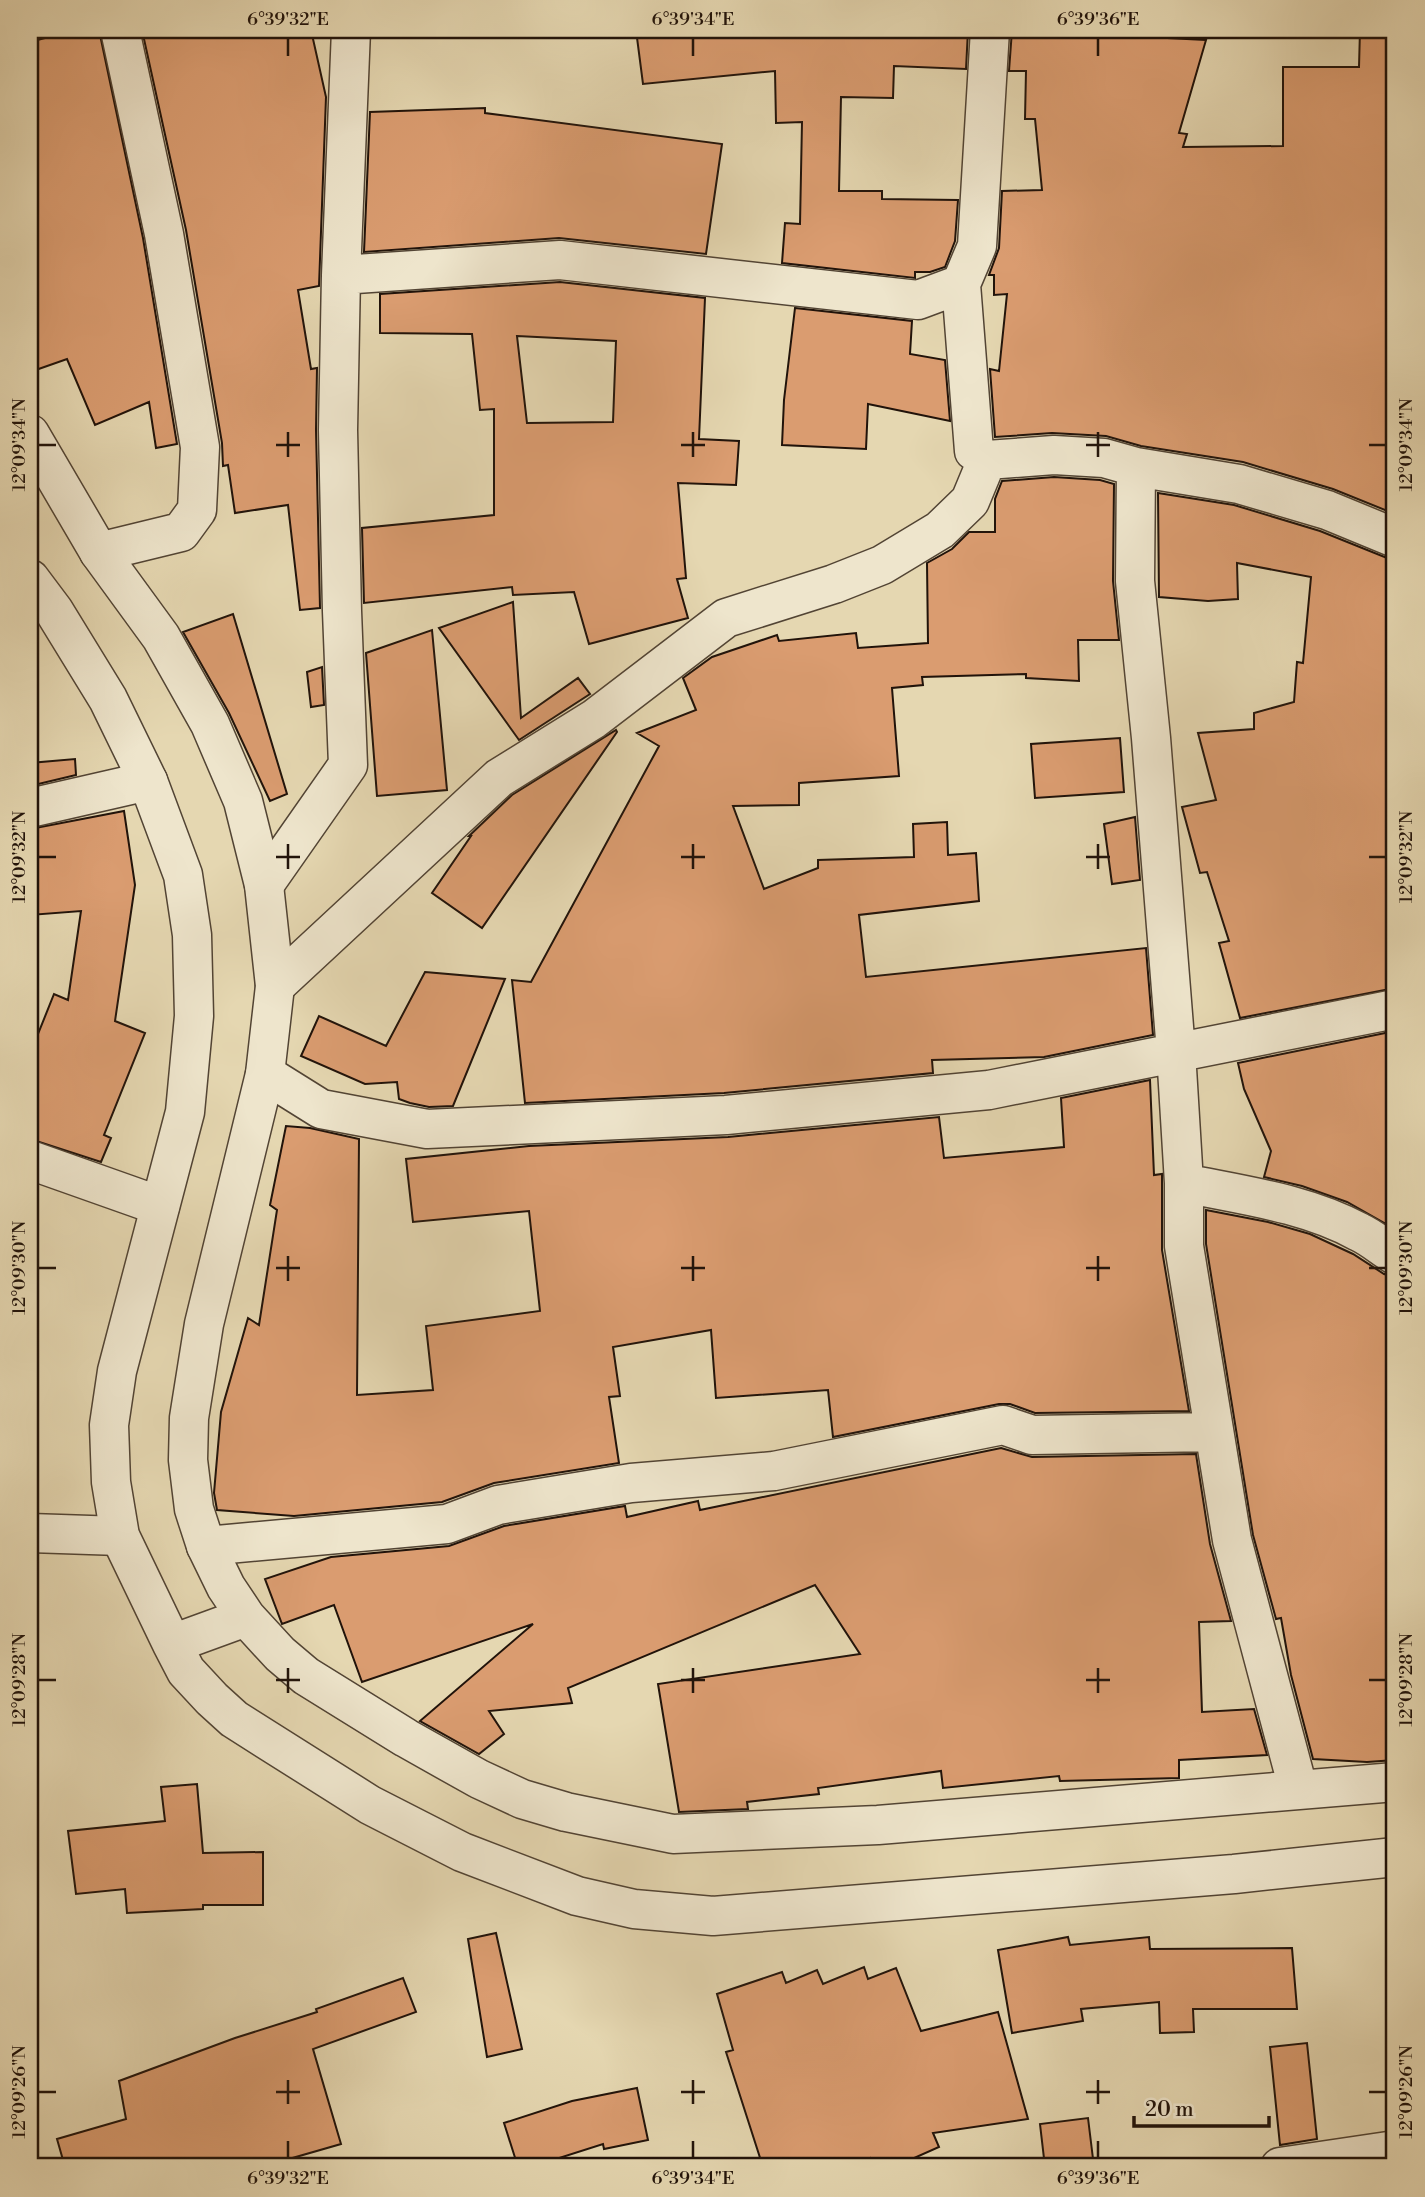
<svg xmlns="http://www.w3.org/2000/svg" width="1425" height="2197" font-family="'Libre Bodoni',serif">
	<style>
		.building { fill: #da9c70; stroke: #21130a; stroke-width: 2; fill-rule: evenodd }
		.lines { fill: none; stroke-linecap: round; stroke-linejoin: round }
		.minor-casing { stroke: #524434; stroke-width: 41 }
		.tertiary-casing { stroke: #524434; stroke-width: 41 }
		.minor { stroke: #eee5cc; stroke-width: 38 }
		.tertiary { stroke: #eee5cc; stroke-width: 38 }
		.ticks { fill: none; stroke: #21130a; stroke-width: 2.5 }
		.neatline { fill: none; stroke: #21130a; stroke-width: 2.5 }
		.ticks-label { font-size: 18px; text-anchor: middle; fill: #21130a }
	</style>
	<rect width="100%" height="100%" fill="#e5d7b1"/>
	<filter id="stains"><feTurbulence type="fractalNoise" baseFrequency=".00286" numOctaves="4"/><feColorMatrix values="0 0 0 0 .2 0 0 0 0 .09 0 0 0 0 .02 0 0 0 .5 -.17"/></filter>
	<radialGradient id="worn" r=".72"><stop offset=".6" stop-color="#630" stop-opacity="0"/><stop offset="1" stop-color="#630" stop-opacity=".3"/></radialGradient>
	<path class="building" d="M 75,30 L 99,30 L 143,238 L 177,444 L 156,448 L 149,402 L 95,425 L 67,359 L 30,372 L 30,42 Z
		M 142,30 L 311,30 L 326,97 L 319,286 L 298,290 L 311,369 L 317,368 L 316,430 L 320,608 L 300,610 L 288,505 L 235,513 L 228,465 L 223,466 L 222,443 L 186,230 Z
		M 636,30 L 968,30 L 966,69 L 894,66 L 893,98 L 841,97 L 839,191 L 882,191 L 882,199 L 958,200 L 955,241 L 945,267 L 930,272 L 915,272 L 915,278 L 782,263 L 785,223 L 800,224 L 802,122 L 776,123 L 775,71 L 643,84 Z
		M 1012,30 L 1206,40 L 1179,133 L 1187,134 L 1183,147 L 1283,146 L 1283,67 L 1359,67 L 1360,30 L 1395,30 L 1395,514 L 1333,489 L 1243,462 L 1141,446 L 1106,436 L 1052,433 L 995,437 L 990,369 L 999,371 L 1007,294 L 994,295 L 994,275 L 989,275 L 999,248 L 1002,191 L 1042,190 L 1035,119 L 1025,119 L 1026,71 L 1009,71 Z
		M 485,108 L 485,113 L 722,144 L 706,254 L 559,238 L 364,252 L 370,112 Z
		M 560,282 L 705,298 L 699,439 L 739,441 L 736,485 L 678,483 L 686,578 L 677,579 L 688,618 L 589,644 L 574,592 L 513,595 L 512,587 L 364,603 L 362,528 L 494,515 L 494,409 L 480,410 L 472,334 L 380,333 L 380,294 ZM 517,336 L 616,341 L 613,422 L 527,423 Z
		M 795,308 L 912,321 L 910,354 L 945,360 L 950,421 L 868,404 L 866,449 L 782,445 L 784,400 Z
		M 1054,477 L 1100,480 L 1114,484 L 1113,581 L 1119,640 L 1078,640 L 1079,681 L 1026,678 L 1026,674 L 922,677 L 923,685 L 892,688 L 899,776 L 799,783 L 799,805 L 733,806 L 764,889 L 818,868 L 818,860 L 914,857 L 913,824 L 947,822 L 948,855 L 976,853 L 979,901 L 859,915 L 866,977 L 1146,948 L 1153,1035 L 1044,1057 L 932,1060 L 933,1073 L 724,1093 L 525,1103 L 512,980 L 531,982 L 659,746 L 637,733 L 696,710 L 683,678 L 712,657 L 777,635 L 779,641 L 856,633 L 858,648 L 928,643 L 927,563 L 952,549 L 969,532 L 995,532 L 995,499 L 1002,481 Z
		M 1158,493 L 1234,505 L 1320,531 L 1387,558 L 1395,559 L 1395,824 L 1387,825 L 1395,866 L 1395,988 L 1240,1018 L 1219,943 L 1229,941 L 1207,872 L 1200,873 L 1182,807 L 1216,800 L 1198,733 L 1254,729 L 1254,713 L 1294,702 L 1297,662 L 1303,663 L 1311,577 L 1237,563 L 1238,599 L 1208,601 L 1159,597 Z
		M 513,602 L 521,718 L 578,678 L 590,694 L 519,740 L 439,628 Z
		M 233,614 L 287,794 L 270,801 L 229,713 L 183,632 Z
		M 432,630 L 447,790 L 377,796 L 366,653 Z
		M 322,667 L 324,705 L 311,707 L 307,672 Z
		M 616,730 L 617,732 L 482,928 L 432,893 L 471,836 L 469,836 L 512,795 Z
		M 1120,738 L 1124,792 L 1035,798 L 1031,744 Z
		M 75,759 L 76,775 L 30,786 L 30,763 Z
		M 124,811 L 135,885 L 115,1021 L 145,1033 L 104,1135 L 111,1138 L 101,1162 L 30,1139 L 30,1054 L 54,994 L 68,1000 L 81,911 L 30,915 L 30,829 Z
		M 1135,817 L 1140,880 L 1112,884 L 1104,824 Z
		M 425,972 L 505,979 L 453,1106 L 429,1107 L 410,1103 L 399,1099 L 397,1082 L 365,1084 L 301,1056 L 319,1016 L 386,1046 Z
		M 1395,1031 L 1395,1229 L 1347,1202 L 1302,1186 L 1264,1177 L 1271,1151 L 1244,1089 L 1238,1063 Z
		M 1150,1080 L 1154,1175 L 1162,1174 L 1162,1250 L 1189,1411 L 1035,1413 L 1010,1404 L 999,1404 L 833,1437 L 828,1390 L 716,1398 L 711,1330 L 613,1347 L 620,1396 L 609,1397 L 619,1463 L 494,1483 L 442,1502 L 294,1516 L 217,1510 L 214,1493 L 221,1412 L 248,1318 L 259,1325 L 277,1210 L 270,1205 L 286,1126 L 310,1128 L 359,1139 L 357,1395 L 433,1390 L 426,1326 L 540,1311 L 529,1211 L 413,1222 L 406,1159 L 529,1146 L 728,1137 L 939,1117 L 944,1158 L 1064,1147 L 1061,1098 Z
		M 1206,1210 L 1268,1222 L 1310,1234 L 1353,1254 L 1384,1274 L 1395,1277 L 1395,1760 L 1367,1762 L 1313,1759 L 1291,1675 L 1281,1618 L 1276,1619 L 1253,1535 L 1206,1244 Z
		M 1001,1448 L 1032,1457 L 1196,1454 L 1210,1544 L 1231,1621 L 1199,1622 L 1202,1712 L 1254,1709 L 1267,1755 L 1179,1760 L 1179,1778 L 1060,1781 L 1059,1776 L 943,1788 L 941,1771 L 818,1788 L 819,1794 L 747,1802 L 748,1809 L 679,1812 L 658,1684 L 860,1654 L 815,1585 L 568,1688 L 572,1703 L 489,1711 L 504,1734 L 479,1754 L 420,1721 L 533,1624 L 362,1682 L 334,1605 L 282,1624 L 265,1579 L 331,1557 L 449,1546 L 504,1526 L 625,1506 L 627,1517 L 698,1501 L 700,1510 Z
		M 197,1784 L 203,1853 L 263,1852 L 263,1905 L 203,1905 L 203,1909 L 127,1913 L 125,1889 L 76,1894 L 68,1831 L 165,1821 L 161,1787 Z
		M 496,1933 L 522,2049 L 487,2057 L 468,1939 Z
		M 1068,1937 L 1070,1945 L 1149,1937 L 1150,1949 L 1292,1948 L 1297,2009 L 1193,2009 L 1194,2032 L 1160,2033 L 1159,2002 L 1081,2009 L 1083,2021 L 1012,2033 L 998,1950 Z
		M 864,1967 L 868,1979 L 896,1968 L 921,2031 L 998,2012 L 1028,2119 L 933,2133 L 939,2147 L 894,2167 L 874,2167 L 870,2158 L 840,2167 L 763,2167 L 726,2052 L 733,2050 L 717,1994 L 782,1972 L 786,1983 L 817,1970 L 823,1984 Z
		M 403,1978 L 416,2012 L 313,2049 L 341,2144 L 282,2161 L 284,2167 L 65,2167 L 57,2139 L 126,2119 L 119,2081 L 235,2038 L 317,2012 L 316,2009 Z
		M 1307,2043 L 1317,2139 L 1280,2145 L 1270,2047 Z
		M 637,2088 L 648,2140 L 604,2149 L 603,2144 L 531,2167 L 518,2167 L 504,2123 L 572,2101 Z
		M 1088,2118 L 1094,2167 L 1045,2167 L 1040,2124 Z"/>
	<g class="lines">
		<g class="minor-casing">
			<path id="minor" d="M 990,30 L 977,246 L 961,284 L 974,451 L 987,460 L 1054,455 L 1104,458 L 1136,467 L 1239,484 L 1327,510 L 1395,538
				M 341,275 L 560,260 L 918,300 L 961,284
				M 1136,467 L 1135,581 L 1151,738 L 1176,1052 L 1184,1183 L 1184,1246 L 1232,1540 L 1298,1788
				M 99,552 L 181,532 L 197,510 L 200,447 L 164,234 L 120,30
				M 30,808 L 148,781
				M 264,885 L 348,765 L 342,611 L 338,430 L 341,275 L 351,30
				M 275,986 L 499,778 L 594,719 L 726,618 L 834,584 L 882,565 L 940,530 L 970,501 L 987,460
				M 265,1074 L 321,1109 L 427,1129 L 726,1115 L 989,1090 L 1395,1009
				M 30,1160 L 160,1206
				M 1184,1183 C 1242,1195 1306,1203 1359,1232 C 1372,1238 1383,1248 1395,1255
				M 30,1533 L 120,1536
				M 206,1546 L 447,1524 L 498,1505 L 631,1483 L 774,1471 L 1003,1425 L 1032,1435 L 1214,1432
				M 1280,2167 L 1395,2150"/>
		</g>
		<g class="tertiary-casing">
			<path id="tertiary" d="M 30,434 L 99,552 L 161,637 L 210,724 L 243,801 L 264,885 L 275,986 L 265,1074 L 204,1324 L 189,1418 L 188,1460 L 194,1509 L 206,1546 L 226,1587 L 246,1617 L 280,1654 L 306,1676 L 406,1738 L 479,1779 L 522,1799 L 566,1812 L 673,1834 L 878,1825 L 1395,1782
				M 30,579 L 54,611 L 108,699 L 148,781 L 183,875 L 192,935 L 194,1016 L 185,1112 L 117,1371 L 109,1425 L 111,1482 L 120,1536 L 172,1644 L 186,1671 L 212,1699 L 234,1719 L 370,1805 L 462,1852 L 577,1896 L 634,1909 L 713,1916 L 1234,1874 L 1395,1857
				M 172,1644 L 246,1617"/>
		</g>
		<use href="#minor" class="minor"/>
		<use href="#tertiary" class="tertiary"/>
	</g>
	<path class="ticks" d="M 288,38 L 288,56M 693,38 L 693,56M 1098,38 L 1098,56M 288,432 L 288,457M 693,432 L 693,457M 1098,432 L 1098,457M 38,445 L 56,445M 276,445 L 300,445M 681,445 L 705,445M 1086,445 L 1110,445M 1369,445 L 1386,445M 288,844 L 288,869M 693,844 L 693,869M 1098,844 L 1098,869M 38,857 L 56,857M 276,857 L 300,857M 681,857 L 705,857M 1086,857 L 1110,857M 1369,857 L 1386,857M 288,1256 L 288,1281M 693,1256 L 693,1281M 1098,1256 L 1098,1281M 38,1268 L 56,1268M 276,1268 L 300,1268M 681,1268 L 705,1268M 1086,1268 L 1110,1268M 1369,1268 L 1386,1268M 288,1668 L 288,1693M 693,1668 L 693,1693M 1098,1668 L 1098,1693M 38,1680 L 56,1680M 276,1680 L 300,1680M 681,1680 L 705,1680M 1086,1680 L 1110,1680M 1369,1680 L 1386,1680M 288,2080 L 288,2104M 693,2080 L 693,2104M 1098,2080 L 1098,2104M 38,2092 L 56,2092M 276,2092 L 300,2092M 681,2092 L 705,2092M 1086,2092 L 1110,2092M 1369,2092 L 1386,2092M 288,2141 L 288,2158M 693,2141 L 693,2158M 1098,2141 L 1098,2158"/>
	<rect width="1425" height="2197" fill="none" stroke="#e5d7b1" stroke-width="77"/>
	<path d="M1134 2116v10h135v-10" fill="none" stroke="#21130a" stroke-width="3.5"/>
	<text x="1145" y="2116" font-size="21" fill="#21130a" stroke="#eee5cc" stroke-width="5" paint-order="stroke">20 m</text>
	<rect x="38" y="38" width="1348" height="2120" class="neatline"/>
	<g class="ticks-label">
		<text x="288" y="25">6°39'32"E</text>
		<text x="693" y="25">6°39'34"E</text>
		<text x="1098" y="25">6°39'36"E</text>
		<text transform="translate(19 445) rotate(-90)" y="6">12°09'34"N</text>
		<text transform="translate(1406 445) rotate(-90)" y="6">12°09'34"N</text>
		<text transform="translate(19 857) rotate(-90)" y="6">12°09'32"N</text>
		<text transform="translate(1406 857) rotate(-90)" y="6">12°09'32"N</text>
		<text transform="translate(19 1268) rotate(-90)" y="6">12°09'30"N</text>
		<text transform="translate(1406 1268) rotate(-90)" y="6">12°09'30"N</text>
		<text transform="translate(19 1680) rotate(-90)" y="6">12°09'28"N</text>
		<text transform="translate(1406 1680) rotate(-90)" y="6">12°09'28"N</text>
		<text transform="translate(19 2092) rotate(-90)" y="6">12°09'26"N</text>
		<text transform="translate(1406 2092) rotate(-90)" y="6">12°09'26"N</text>
		<text x="288" y="2184">6°39'32"E</text>
		<text x="693" y="2184">6°39'34"E</text>
		<text x="1098" y="2184">6°39'36"E</text>
	</g>
	<rect width="100%" height="100%" filter="url(#stains)"/>
	<rect width="100%" height="100%" fill="url(#worn)"/>
</svg>
